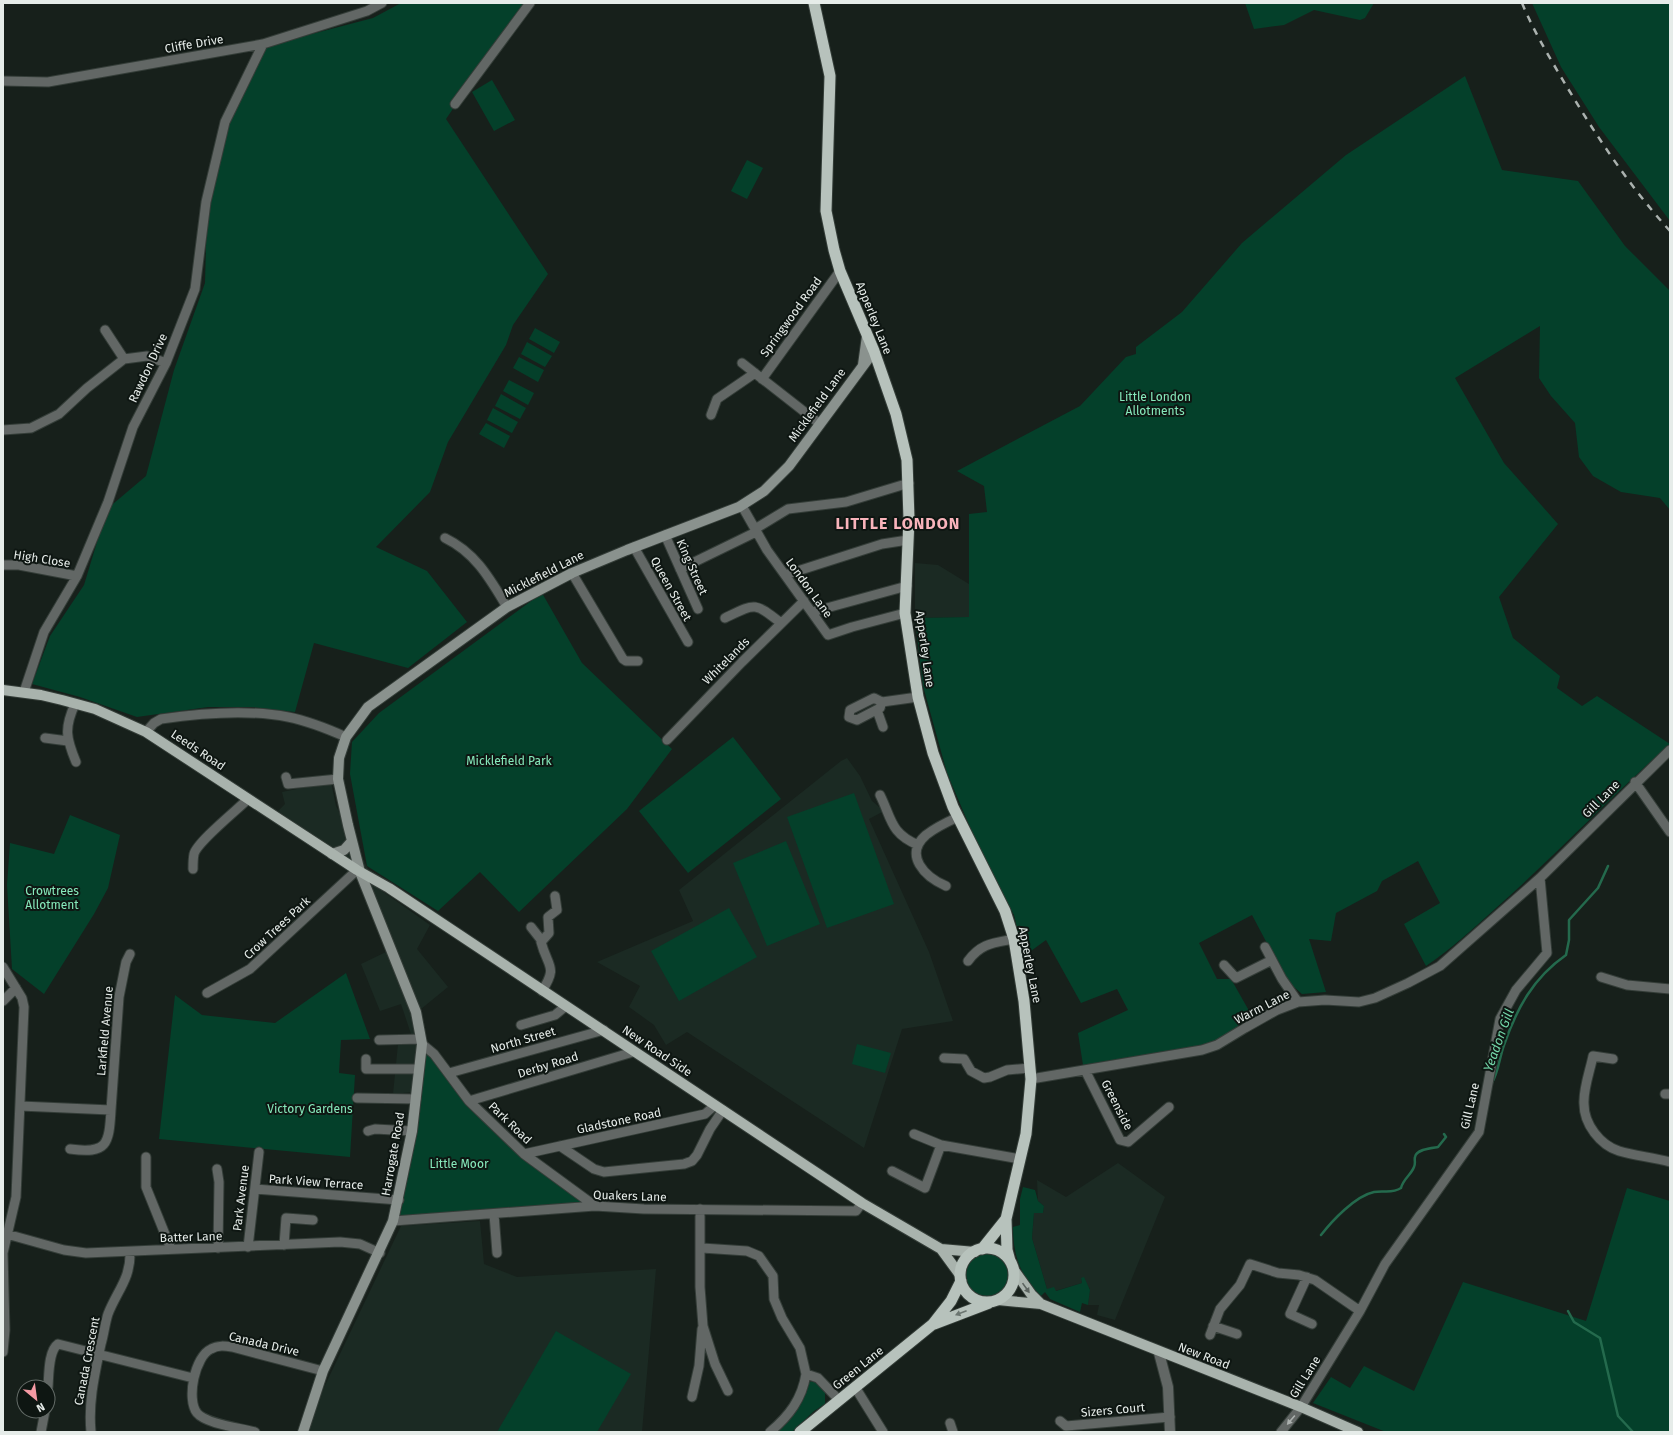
<svg xmlns="http://www.w3.org/2000/svg" width="1673" height="1435" font-family="'Fira Sans',sans-serif">
	<style>
		.built { fill: #1b2a23 }
		.green { fill: #04402a }
		.lines { fill: none; stroke-linecap: round; stroke-linejoin: round }
		.stream { stroke: #246a4d; stroke-width: 2.5 }
		.minor-casing { stroke: #343d38; stroke-width: 11 }
		.tertiary-casing { stroke: #343d38; stroke-width: 12 }
		.secondary-casing { stroke: #343d38; stroke-width: 12 }
		.primary-casing { stroke: #343d38; stroke-width: 12 }
		.trunk-casing { stroke: #343d38; stroke-width: 13 }
		.minor { stroke: #626765; stroke-width: 9 }
		.tertiary { stroke: #626765; stroke-width: 10 }
		.secondary { stroke: #8a928e; stroke-width: 10 }
		.primary { stroke: #a9b3ad; stroke-width: 10 }
		.trunk { stroke: #b7c2bc; stroke-width: 11 }
		.rail { stroke: #abb2af; stroke-width: 2.5; stroke-dasharray: 7 7; stroke-linecap: butt }
		.oneway { fill: #5c6460 }
		.oneway2 { fill: #6b7570 }
		.oneway3 { fill: #abb0ae }
		.labels { text-anchor: middle; stroke-width: 4; stroke-linejoin: round; paint-order: stroke }
		.street-label { font-size: 12px; fill: #e6ece9; stroke: #0e1612 }
		.park-label { font-size: 12px; fill: #86e9bb; stroke: #0e1612 }
		.water-label { font-size: 13px; font-style: italic; fill: #73d6a9; stroke: #0e1612 }
		.district-label { font-size: 16px; font-weight: bold; letter-spacing: 1px; fill: #f9b4bb; stroke: #0e1612 }
	</style>
	<rect width="100%" height="100%" fill="#17201b"/>
	<path class="built" d="M 915,563 L 938,565 L 969,584 L 969,617 L 915,618 Z
		M 847,758 L 860,776 L 872,801 L 884,811 L 869,819 L 929,952 L 953,1021 L 902,1029 L 864,1148 L 687,1032 L 666,1045 L 654,1025 L 629,1007 L 640,986 L 597,962 L 693,921 L 679,890 L 841,761 Z
		M 331,782 L 336,806 L 378,888 L 430,925 L 417,949 L 448,987 L 421,1009 L 413,1092 L 393,1094 L 398,1044 L 411,1034 L 401,1004 L 380,1011 L 361,964 L 386,952 L 354,864 L 278,811 L 285,804 L 282,792 Z
		M 1118,1163 L 1165,1197 L 1115,1320 L 1097,1315 L 1099,1305 L 1088,1305 L 1090,1289 L 1081,1278 L 1082,1283 L 1055,1291 L 1047,1289 L 1032,1238 L 1034,1213 L 1043,1213 L 1044,1206 L 1038,1201 L 1037,1180 L 1066,1197 Z
		M 480,1221 L 484,1264 L 517,1277 L 656,1269 L 642,1432 L 308,1432 L 319,1398 L 401,1226 Z"/>
	<path class="green" d="M 401,3 L 525,3 L 446,119 L 548,274 L 513,325 L 506,345 L 448,442 L 430,492 L 376,547 L 427,571 L 467,622 L 408,668 L 314,643 L 295,712 L 251,707 L 208,707 L 137,717 L 80,697 L 32,684 L 50,636 L 84,585 L 107,509 L 146,476 L 174,370 L 205,283 L 207,210 L 230,122 L 266,46 L 373,18 Z
		M 1245,3 L 1374,3 L 1365,18 L 1360,20 L 1314,10 L 1284,25 L 1254,29 Z
		M 1532,3 L 1670,3 L 1670,221 L 1599,127 L 1561,67 Z
		M 1465,76 L 1502,170 L 1578,181 L 1625,246 L 1670,291 L 1670,510 L 1660,498 L 1621,492 L 1593,476 L 1579,457 L 1575,423 L 1551,396 L 1539,378 L 1540,326 L 1455,378 L 1504,463 L 1558,524 L 1499,597 L 1513,638 L 1560,676 L 1557,688 L 1582,706 L 1597,696 L 1670,744 C 1610,797 1556,855 1496,908 C 1473,929 1451,949 1426,966 L 1404,924 L 1440,903 L 1418,861 L 1382,881 L 1377,891 L 1336,913 L 1331,941 L 1309,939 L 1326,992 L 1302,994 L 1287,981 L 1252,915 L 1199,943 L 1217,979 L 1231,979 L 1252,1016 L 1214,1043 L 1083,1065 L 1078,1033 L 1128,1010 L 1117,989 L 1081,1003 L 1046,940 L 1024,956 L 1014,915 L 984,860 L 947,773 L 923,686 L 915,618 L 969,617 L 969,514 L 987,512 L 984,486 L 957,471 L 1080,406 L 1126,357 L 1136,354 L 1136,347 L 1182,312 L 1242,243 L 1346,155 Z
		M 492,80 L 515,120 L 494,131 L 472,92 Z
		M 747,160 L 763,168 L 747,199 L 731,191 Z
		M 535,328 L 560,342 L 554,353 L 529,339 Z
		M 527,342 L 552,356 L 545,367 L 521,354 Z
		M 519,357 L 544,370 L 538,382 L 513,368 Z
		M 509,380 L 534,393 L 528,405 L 503,391 Z
		M 501,394 L 526,408 L 520,419 L 495,406 Z
		M 493,408 L 518,422 L 512,433 L 487,420 Z
		M 486,423 L 510,436 L 504,448 L 479,434 Z
		M 542,593 L 582,663 L 672,749 L 627,809 L 519,912 L 480,872 L 438,911 L 367,866 L 350,774 L 352,742 L 379,713 Z
		M 733,737 L 781,799 L 688,873 L 639,811 Z
		M 854,793 L 894,904 L 827,928 L 787,817 Z
		M 70,815 L 120,835 L 108,888 L 94,914 L 44,994 L 12,969 L 7,885 L 10,843 L 54,854 Z
		M 786,841 L 820,924 L 767,946 L 733,863 Z
		M 729,908 L 757,957 L 679,1001 L 651,951 Z
		M 346,973 L 370,1039 L 341,1040 L 339,1073 L 355,1075 L 350,1157 L 159,1139 L 175,995 L 202,1015 L 275,1023 Z
		M 422,1044 L 524,1154 L 595,1206 L 393,1221 Z
		M 857,1044 L 891,1053 L 885,1073 L 852,1064 Z
		M 1023,1187 L 1035,1190 L 1038,1201 L 1044,1206 L 1043,1213 L 1034,1213 L 1032,1238 L 1047,1289 L 1054,1287 L 1056,1291 L 1082,1283 L 1081,1278 L 1084,1277 L 1090,1290 L 1088,1305 L 1082,1303 L 1080,1312 L 1050,1299 L 1045,1292 L 1041,1296 C 1020,1276 1013,1255 1013,1227 L 1020,1225 L 1020,1199 Z
		M 1627,1188 L 1670,1201 L 1670,1432 L 1386,1432 L 1313,1403 L 1331,1377 L 1350,1388 L 1364,1366 L 1414,1391 L 1463,1282 L 1586,1321 Z
		M966 1275a21 21 0 1 1 42 0a21 21 0 1 1-42 0Z
		M 556,1331 L 631,1374 L 597,1432 L 497,1432 Z
		M 812,1381 L 816,1381 L 825,1391 L 825,1404 L 814,1411 L 792,1432 L 773,1432 L 808,1383 Z"/>
	<g class="lines">
		<path class="stream" d="M 1492,1083 C 1499,1070 1499,1059 1504,1045 C 1517,1008 1533,978 1566,955 L 1569,940 L 1569,920 L 1598,888 L 1608,866
			M 1321,1235 C 1332,1221 1355,1196 1374,1192 C 1384,1190 1392,1194 1401,1188 C 1403,1179 1411,1175 1414,1167 C 1416,1163 1414,1160 1415,1157 C 1416,1149 1432,1148 1438,1147 L 1446,1137 L 1444,1134
			M 1568,1311 L 1574,1322 L 1600,1338 L 1618,1416 L 1633,1432"/>
		<g class="minor-casing">
			<path id="minor" d="M 3,81 L 48,82 L 263,44 L 367,11 L 382,3
				M 455,104 L 530,3
				M 105,330 L 124,359
				M 742,363 L 820,424
				M 762,379 L 840,271
				M 711,415 L 717,399 L 755,373
				M 3,430 L 31,428 L 59,414 L 87,388 L 124,359 L 147,356 L 166,363
				M 742,506 L 767,550 L 828,635 L 852,627 L 905,613
				M 755,529 L 788,509 L 846,502 L 909,483
				M 665,535 L 698,609
				M 445,538 C 476,553 490,579 507,607
				M 634,547 L 688,642
				M 3,565 L 19,565 L 77,576
				M 680,569 L 756,532
				M 572,573 L 623,659 L 626,661 L 638,661
				M 785,575 L 882,544 L 908,540
				M 812,612 L 907,586
				M 725,618 C 756,603 754,602 781,623
				M 24,692 L 44,632 L 77,576 L 108,502 L 133,427 L 166,363 L 195,289 L 206,202 L 225,122 L 263,44
				M 882,702 L 880,708 L 857,720 L 849,717 L 850,710 L 874,698 L 882,702 L 918,697
				M 75,704 C 64,728 66,738 76,762
				M 877,710 L 883,727
				M 146,732 L 154,723 L 161,719 C 202,713 247,709 288,717 C 308,721 328,729 346,737
				M 45,738 L 68,741
				M 667,740 L 742,662 L 804,601
				M 286,777 L 288,784 L 338,779
				M 1635,782 L 1670,832
				M 880,795 C 892,819 890,833 918,845
				M 193,869 C 193,864 193,859 194,854 C 197,842 237,810 248,799
				M 946,886 C 925,877 903,855 926,835 C 936,827 947,822 958,817
				M 531,927 L 542,941
				M 1265,947 L 1282,979 L 1298,1002
				M 968,961 C 981,943 994,943 1014,939
				M 1224,965 L 1236,978 L 1272,960
				M 3,967 L 22,998 L 24,1007 L 16,1197 L 3,1253 L 5,1330 L 3,1352
				M 1601,977 L 1627,985 L 1670,989
				M 542,991 C 558,966 548,968 541,942 L 549,933 L 548,917 L 557,910 L 555,896
				M 207,993 L 250,969 L 357,870
				M 3,1001 L 16,988
				M 521,1025 L 555,1015 L 566,1006
				M 379,1040 L 421,1039
				M 422,1044 L 434,1054 L 469,1101 L 524,1154 L 595,1206
				M 944,1058 L 964,1059 L 971,1071 L 984,1078 L 990,1077 L 1007,1070 L 1030,1068
				M 366,1059 L 366,1069 L 419,1069
				M 1613,1059 L 1593,1056 C 1590,1071 1583,1089 1584,1104 C 1584,1124 1600,1145 1619,1151 C 1635,1156 1653,1157 1670,1162
				M 1085,1070 L 1120,1140 L 1128,1142 L 1169,1107
				M 449,1073 L 604,1030
				M 1031,1079 L 1202,1050 L 1217,1045 L 1245,1028 L 1277,1010 L 1298,1002 L 1325,1000 L 1359,1002 L 1375,998 L 1408,983 L 1440,966 L 1540,878
				M 1665,1094 L 1670,1094
				M 357,1098 L 416,1099
				M 469,1101 L 633,1052
				M 20,1106 L 111,1110 L 119,997 L 126,962 L 130,954
				M 368,1131 L 375,1129 L 412,1131
				M 914,1134 L 941,1145
				M 560,1146 L 594,1169 L 604,1172 L 684,1164 L 692,1161 L 697,1155 L 710,1129 L 723,1110
				M 70,1149 C 107,1154 109,1145 111,1110
				M 524,1154 L 705,1114 L 715,1105
				M 146,1157 L 146,1187 L 171,1249
				M 217,1169 L 219,1182 L 218,1248
				M 892,1171 L 925,1188 L 941,1145 L 1020,1159
				M 255,1189 L 399,1200
				M 700,1209 L 700,1287 L 703,1326 L 715,1364 L 728,1391
				M 494,1214 L 497,1253
				M 393,1221 L 595,1206 L 644,1209 L 856,1211 L 862,1203
				M 3,1233 L 64,1250 L 86,1253 L 340,1242 L 360,1244 L 380,1253
				M 284,1245 L 286,1218 L 313,1220
				M 248,1247 L 259,1152
				M 702,1248 L 747,1251 L 759,1256 L 773,1276 L 774,1299 L 782,1318 L 800,1348 L 806,1374 L 818,1378 L 839,1400
				M 1307,1277 L 1290,1314 L 1312,1324
				M 1213,1326 L 1237,1334
				M 1210,1335 L 1220,1309 L 1240,1285 L 1250,1264 L 1278,1273 L 1299,1275 L 1315,1280 L 1360,1311
				M 48,1387 C 49,1376 48,1351 58,1344 L 193,1378
				M 855,1387 L 883,1432
				M 692,1397 L 699,1366 L 702,1329
				M 1060,1421 L 1066,1426 L 1170,1417
				M 950,1423 L 953,1432
				M 41,1432 L 45,1411
				M 91,1432 C 88,1402 95,1373 101,1344 C 104,1334 105,1323 108,1314 C 117,1291 131,1278 130,1252
				M 255,1432 C 241,1428 206,1424 197,1413 C 186,1399 195,1356 211,1349 C 218,1345 225,1346 232,1347 L 323,1371
				M 770,1432 C 789,1416 802,1399 806,1374
				M 1281,1432 L 1301,1407 L 1360,1311 L 1385,1264 L 1479,1132 L 1500,1019 L 1516,990 L 1547,953 L 1540,878 L 1670,750"/>
		</g>
		<g class="tertiary-casing">
			<path id="tertiary" d="M 1159,1353 L 1168,1387 L 1170,1432"/>
		</g>
		<g class="secondary-casing">
			<path id="secondary" d="M 863,365 L 867,336
				M 332,854 L 344,850 L 352,841
				M 303,1432 L 323,1371 L 393,1221 L 412,1131 L 422,1044 L 416,1012 L 360,872 L 348,825 L 338,779 L 339,758 L 346,737 L 368,707 L 507,607 L 572,573 L 627,550 L 739,507 L 764,491 L 789,466 L 874,351"/>
		</g>
		<g class="primary-casing">
			<path id="primary" d="M 3,690 L 41,695 L 62,700 L 95,709 L 146,732 L 357,870 L 389,888 L 862,1203 L 941,1249 L 975,1252
				M 941,1249 L 960,1275
				M 1014,1270 L 1031,1294 L 1041,1304
				M 998,1300 L 1041,1304 L 1301,1407 L 1358,1432"/>
		</g>
		<g class="trunk-casing">
			<path id="trunk" d="M 814,3 L 830,76 L 826,211 L 834,250 L 840,271 L 874,351 L 896,414 L 907,460 L 909,519 L 905,613 L 918,697 L 933,753 L 953,807 L 1005,911 L 1014,939 L 1024,1001 L 1031,1079 L 1026,1134 L 1006,1219 L 1007,1250 L 1010,1261
				M960 1275a27 27 0 1 1 54 0a27 27 0 1 1-54 0Z
				M 982,1249 L 1006,1219
				M 934,1324 L 989,1303
				M 800,1432 L 933,1324 L 951,1301 L 961,1281"/>
		</g>
		<use href="#minor" class="minor"/>
		<use href="#tertiary" class="tertiary"/>
		<use href="#secondary" class="secondary"/>
		<use href="#primary" class="primary"/>
		<use href="#trunk" class="trunk"/>
		<path class="rail" d="M 1522,3 C 1534,32 1551,60 1567,87 C 1597,137 1630,187 1670,231"/>
	</g>
	<defs><path id="oneway-solid" d="M-6-.8H1V-3.2L6.5 0L1 3.2V.8H-6Z"/></defs>
	<use class="oneway" href="#oneway-solid" transform="translate(1026 1288) rotate(55)"/>
	<use class="oneway2" href="#oneway-solid" transform="translate(961 1313) rotate(159)"/>
	<use class="oneway3" href="#oneway-solid" transform="translate(1291 1420) rotate(130)"/>
	<g class="labels">
		<g class="street-label">
			<text transform="translate(194 44) rotate(-10)" y="4">Cliffe Drive</text>
			<text transform="translate(791 317) rotate(-54)" y="4">Springwood Road</text>
			<text transform="translate(874 318) rotate(68)" y="4">Apperley Lane</text>
			<text transform="translate(148 368) rotate(-65)" y="4">Rawdon Drive</text>
			<text transform="translate(817 405) rotate(-54)" y="4">Micklefield Lane</text>
			<text transform="translate(42 559) rotate(9)" y="4">High Close</text>
			<text transform="translate(692 567) rotate(66)" y="4">King Street</text>
			<text transform="translate(544 574) rotate(-27)" y="4">Micklefield Lane</text>
			<text transform="translate(809 588) rotate(54)" y="4">London Lane</text>
			<text transform="translate(671 589) rotate(61)" y="4">Queen Street</text>
			<text transform="translate(925 649) rotate(82)" y="4">Apperley Lane</text>
			<text transform="translate(726 661) rotate(-45)" y="4">Whitelands</text>
			<text transform="translate(198 750) rotate(34)" y="4">Leeds Road</text>
			<text transform="translate(1601 799) rotate(-45)" y="4">Gill Lane</text>
			<text transform="translate(277 928) rotate(-43)" y="4">Crow Trees Park</text>
			<text transform="translate(1030 965) rotate(79)" y="4">Apperley Lane</text>
			<text transform="translate(1262 1007) rotate(-27)" y="4">Warm Lane</text>
			<text transform="translate(105 1031) rotate(-85)" y="4">Larkfield Avenue</text>
			<text transform="translate(523 1040) rotate(-16)" y="4">North Street</text>
			<text transform="translate(657 1051) rotate(34)" y="4">New Road Side</text>
			<text transform="translate(548 1065) rotate(-17)" y="4">Derby Road</text>
			<text transform="translate(1117 1105) rotate(63)" y="4">Greenside</text>
			<text transform="translate(1470 1106) rotate(-77)" y="4">Gill Lane</text>
			<text transform="translate(619 1121) rotate(-12)" y="4">Gladstone Road</text>
			<text transform="translate(510 1123) rotate(44)" y="4">Park Road</text>
			<text transform="translate(393 1154) rotate(-80)" y="4">Harrogate Road</text>
			<text transform="translate(316 1182) rotate(4)" y="4">Park View Terrace</text>
			<text transform="translate(630 1196) rotate(2)" y="4">Quakers Lane</text>
			<text transform="translate(241 1198) rotate(-83)" y="4">Park Avenue</text>
			<text transform="translate(191 1237) rotate(-2)" y="4">Batter Lane</text>
			<text transform="translate(264 1344) rotate(13)" y="4">Canada Drive</text>
			<text transform="translate(1204 1356) rotate(21)" y="4">New Road</text>
			<text transform="translate(87 1361) rotate(-79)" y="4">Canada Crescent</text>
			<text transform="translate(858 1368) rotate(-39)" y="4">Green Lane</text>
			<text transform="translate(1305 1377) rotate(-58)" y="4">Gill Lane</text>
			<text transform="translate(1113 1410) rotate(-5)" y="4">Sizers Court</text>
		</g>
		<g class="park-label">
			<text x="1155" y="401">Little London<tspan x="1155" dy="14">Allotments</tspan></text>
			<text x="509" y="765">Micklefield Park</text>
			<text x="52" y="895">Crowtrees<tspan x="52" dy="14">Allotment</tspan></text>
			<text x="310" y="1113">Victory Gardens</text>
			<text x="459" y="1168">Little Moor</text>
		</g>
		<g class="water-label">
			<text transform="translate(1498 1040) rotate(-70)" y="5">Yeadon Gill</text>
		</g>
		<g class="district-label">
			<text x="898" y="529">LITTLE LONDON</text>
		</g>
	</g>
	<rect width="1673" height="1435" fill="none" stroke="#e6ece9" stroke-width="8"/>
	<g transform="translate(36 1399) rotate(151)"><circle r="19" fill="#0e1612" stroke="#646c68"/>
	<path d="M0-3L7 15L0 10L-7 15Z" fill="#f49aa4"/>
	<text y="-6" font-size="11" font-weight="bold" text-anchor="middle" fill="#e6ece9">N</text>
	</g>
</svg>
